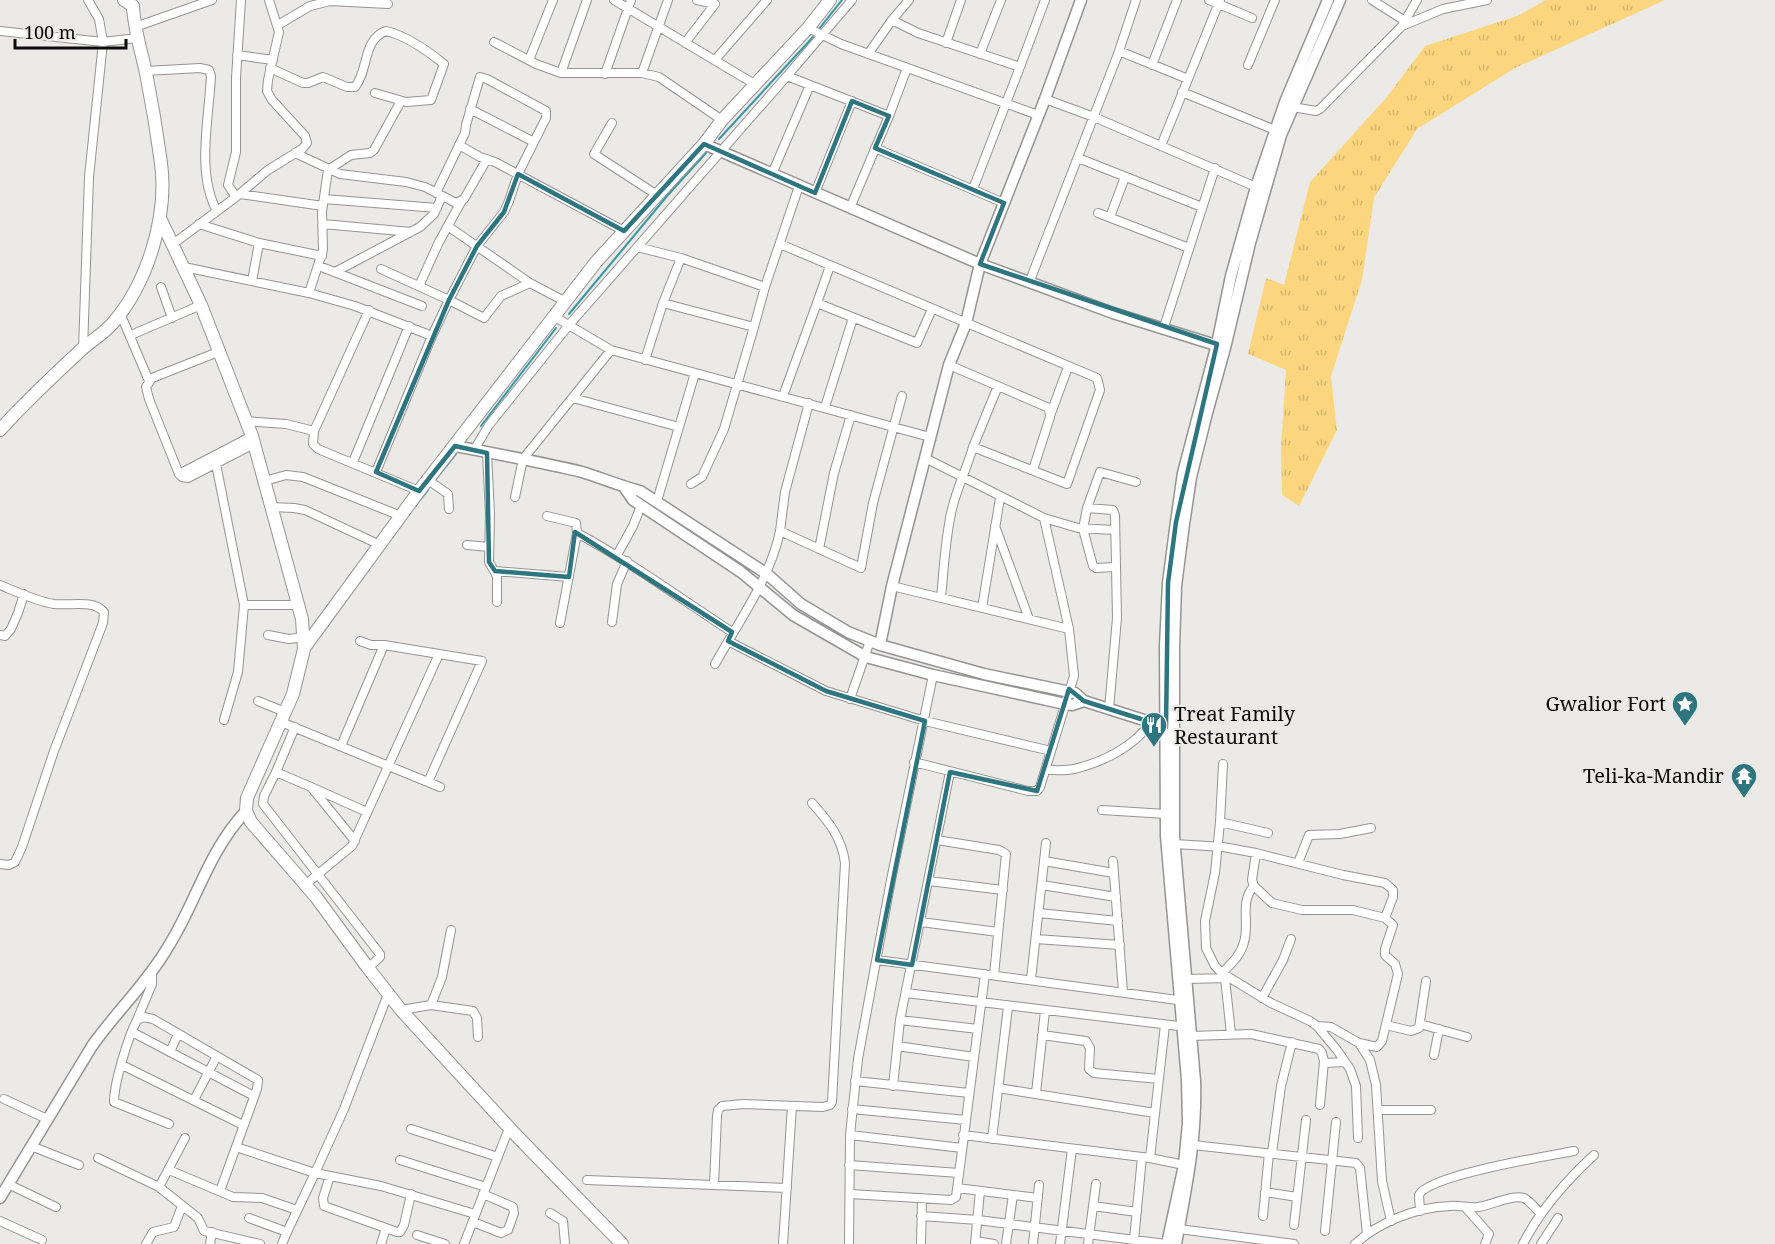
<svg xmlns="http://www.w3.org/2000/svg" width="1775" height="1244" font-family="'Noto Serif',serif">
	<style>
		.grass { fill: url(#grass-tufts) }
		.lines { fill: none; stroke-linecap: round; stroke-linejoin: round }
		.stream { stroke: #3998a5; stroke-width: 2 }
		.minor-casing { stroke: #969492; stroke-width: 10 }
		.tertiary-casing { stroke: #969492; stroke-width: 13 }
		.secondary-casing { stroke: #969492; stroke-width: 14 }
		.primary-casing { stroke: #969492; stroke-width: 14 }
		.minor { stroke: #fff; stroke-width: 8 }
		.tertiary { stroke: #fff; stroke-width: 10 }
		.secondary { stroke: #fff; stroke-width: 12 }
		.primary { stroke: #fff; stroke-width: 12 }
		.marked { fill: none; stroke: #2d757f; stroke-width: 4.5; stroke-linejoin: round }
		.labels { text-anchor: middle; stroke-width: 4.5; stroke-linejoin: round; paint-order: stroke }
		.poi-label { font-size: 20px; fill: #0c0b0b; stroke: #ebeae7; text-anchor: end }
	</style>
	<defs>
		<pattern id="grass-tufts" width="24" height="20" patternUnits="userSpaceOnUse" patternTransform="scale(1.5)"><rect width="24" height="20" fill="#fbd67f"/><path d="M3 7l-1-3M5 7V3M7 7l1-3M15 17l-1-3M17 17v-4M19 17l1-3" fill="none" stroke="#d6b66c"/></pattern>
	</defs>
	<rect width="100%" height="100%" fill="#ebeae7"/>
	<path class="grass" d="M 1546,0 L 1665,0 L 1515,68 L 1417,129 L 1374,198 L 1362,280 L 1331,376 L 1337,430 L 1299,506 L 1282,495 L 1281,448 L 1286,370 L 1248,354 L 1266,278 L 1284,285 L 1310,182 L 1386,98 L 1425,46 L 1517,16 Z"/>
	<g class="lines">
		<path class="stream" d="M 819,29 L 842,0
			M 719,139 L 813,37
			M 569,314 L 667,196 L 706,153
			M 481,426 L 556,328
			M 436,479 L 456,454
			M 411,511 L 428,490"/>
		<g class="minor-casing">
			<path id="minor" d="M 614,0 L 756,85
				M 1209,0 L 1252,18
				M 1372,0 L 1405,21
				M 892,20 L 909,0
				M 278,25 L 310,6 L 330,1 L 388,4
				M 1402,26 L 1443,9 L 1487,0
				M 135,27 L 212,0
				M 808,28 L 841,44 L 1038,115
				M 0,31 L 103,42 L 137,38
				M 494,42 L 536,64 L 561,73 L 642,73 L 659,77 L 722,120
				M 685,43 L 715,4 L 697,0
				M 946,43 L 961,0
				M 1119,51 L 1188,79
				M 868,54 L 892,20 L 918,33 L 1020,67 L 973,189
				M 980,54 L 1001,0
				M 237,55 L 273,60
				M 529,60 L 553,0
				M 715,60 L 767,0
				M 1152,65 L 1177,0
				M 1248,65 L 1275,0
				M 1020,67 L 1045,0
				M 270,68 L 303,83 L 308,83 L 323,77 L 347,87 L 355,87 C 369,70 362,40 386,31 C 407,36 428,51 444,64 L 431,100 L 406,102 L 375,93
				M 145,71 L 200,68 L 209,70 L 211,76 C 209,118 196,174 217,211
				M 561,73 L 587,0
				M 642,73 L 668,0
				M 605,74 L 631,0
				M 1182,92 L 1275,130
				M 1045,99 L 1094,117 L 1256,187
				M 1292,107 L 1316,111 L 1320,109 L 1402,26 L 1417,0
				M 470,109 L 534,142
				M 889,116 L 907,68
				M 612,123 L 594,154 L 657,195
				M 459,145 L 480,157 L 495,162 L 624,231
				M 1161,146 L 1220,0
				M 875,148 L 1004,203
				M 295,153 L 340,174 L 406,182 L 425,187 L 456,203 L 464,199 L 487,159
				M 1078,158 L 1202,207
				M 772,174 L 810,85
				M 815,193 L 852,101
				M 240,194 L 323,206
				M 236,197 L 228,185 L 236,152 L 236,78 L 241,0
				M 324,199 L 437,208
				M 850,208 L 889,116 L 787,76 L 852,0
				M 1098,213 L 1189,248
				M 1110,217 L 1125,177
				M 199,224 L 259,243 L 322,256
				M 323,224 L 411,232
				M 449,227 L 530,283
				M 173,244 L 236,197 L 268,170 L 302,149 L 307,143 L 305,136 L 272,100 L 267,91 L 268,80 L 279,32 L 269,0
				M 780,244 L 1097,378 L 1100,390 L 1067,484 L 973,447 C 967,468 957,488 952,509 C 945,538 944,569 941,598
				M 637,247 L 681,258 L 765,287 L 799,186
				M 319,266 L 422,306
				M 184,267 L 309,293 L 355,306 L 432,336 L 449,300 L 484,318 L 501,296 L 530,283 L 566,302
				M 381,269 L 449,300 L 477,246 L 504,212 L 509,201 L 518,174 L 546,118 L 546,111 L 487,79 L 480,77 L 466,125 L 465,133 L 436,193
				M 335,272 L 420,227 L 434,214 L 442,196
				M 252,281 L 259,243
				M 1029,283 L 1118,54 L 1136,0
				M 419,286 L 439,242 L 461,202
				M 161,287 L 172,318
				M 309,293 L 323,250 L 322,211 L 328,170 L 351,155 L 370,153 L 374,150 L 401,101
				M 663,303 L 754,327 L 724,429 L 702,477 L 691,484
				M 817,303 L 830,266
				M 369,310 L 314,431 L 313,444 L 318,449 L 419,491
				M 120,313 L 149,381
				M 555,317 L 611,350 L 930,437
				M 754,327 L 765,287
				M 1164,327 L 1215,168
				M 131,335 L 201,305
				M 83,349 L 89,177 L 103,42 L 99,19 L 88,0
				M 218,352 L 152,378 L 146,387 L 149,399 L 179,474 L 252,436
				M 645,360 L 663,303 L 681,258
				M 949,365 L 1049,408 L 1050,417 L 1033,470
				M 783,396 L 817,303 L 917,343 L 932,309
				M 573,398 L 679,427
				M 825,407 L 853,318
				M 1050,416 L 1068,367
				M 245,421 L 286,424 L 314,431
				M 973,447 L 998,386
				M 474,450 L 489,425 L 569,325 L 787,76
				M 487,453 L 490,514 L 489,562 L 497,576 L 497,602
				M 353,462 L 409,326
				M 216,464 L 244,605 L 299,605
				M 376,472 L 432,336
				M 179,474 L 182,477 L 188,478 L 254,444
				M 428,480 L 448,494 L 449,509
				M 265,481 L 286,475 L 303,477 L 401,516
				M 515,497 L 523,459 L 611,350
				M 657,501 L 695,373
				M 272,507 L 294,508 L 305,510 L 380,545
				M 1087,508 L 1100,472 L 1136,482
				M 547,516 L 576,523 L 577,533 C 631,562 681,599 732,632
				M 1044,518 L 1078,528 L 1115,530
				M 995,526 L 1029,619
				M 780,531 L 785,492 L 809,403
				M 467,545 L 489,547
				M 819,549 L 834,473 L 851,415
				M 617,555 L 633,526 L 641,506
				M 495,571 L 569,577
				M 0,585 C 17,592 36,601 54,604 C 70,606 93,599 104,612 L 103,623 L 54,751 L 22,847 L 15,862 L 9,865 L 0,864
				M 892,586 L 1069,629
				M 982,608 L 1000,498
				M 612,622 L 617,584 L 627,561
				M 560,623 L 577,533
				M 0,635 L 5,636 L 11,629 L 18,613 L 24,594
				M 268,635 L 289,639 L 304,637
				M 360,641 L 371,645 L 384,645
				M 728,641 L 826,691 L 925,721 L 1051,751
				M 715,664 C 739,621 770,579 780,531 L 861,568 L 873,503 L 902,396
				M 850,699 L 870,641
				M 258,701 L 285,712
				M 1109,709 L 1117,618 L 1115,515 L 1113,510 L 1087,508 L 1083,529 L 1093,566 L 1096,568 L 1115,567
				M 224,720 L 238,672 L 244,605
				M 281,722 L 440,787
				M 914,762 L 1028,791 L 1037,791 L 1040,787 L 1074,676 L 1069,629 L 1044,518 L 925,458
				M 1223,764 L 1220,822 L 1215,873 L 1205,921 L 1206,948 L 1215,966 L 1222,973 L 1271,1003 L 1310,1021 L 1317,1026 L 1337,1050 L 1350,1069 L 1356,1086 L 1358,1138
				M 1046,770 C 1055,770 1065,771 1074,769 C 1103,762 1134,747 1151,722
				M 276,772 L 295,727
				M 428,782 L 482,661 L 439,654
				M 311,787 L 276,772 L 264,796 L 263,804 L 380,954 L 380,957 L 368,968
				M 1102,810 L 1166,814
				M 1220,822 L 1268,833
				M 937,840 L 999,850 L 1006,854 L 994,975
				M 355,841 L 311,787 L 367,812
				M 1175,844 L 1223,847 L 1256,853 L 1343,875 L 1385,883 L 1393,890 L 1393,897 L 1385,918
				M 1256,853 L 1252,880 L 1254,886 L 1272,903 L 1302,910 L 1353,910 L 1385,918 L 1393,925 L 1385,949 L 1385,955 L 1395,964 L 1398,974 L 1382,1041 L 1377,1047 L 1359,1043
				M 1044,861 L 1114,873
				M 1113,861 L 1123,992
				M 1298,863 L 1309,835 L 1340,834 L 1371,828
				M 929,881 L 1003,890
				M 306,884 L 352,846 L 439,654 L 384,645 L 341,746
				M 1042,885 L 1116,897
				M 1039,913 L 1118,921
				M 921,922 L 998,932
				M 1036,939 L 1120,945
				M 877,960 L 1185,1001
				M 1222,973 C 1231,964 1241,955 1244,942 C 1250,923 1239,902 1254,886
				M 1225,978 L 1231,1034
				M 1031,979 L 1046,843
				M 1186,979 L 1229,978
				M 906,993 L 1187,1027
				M 388,994 L 344,1109 L 315,1173 L 381,1186 L 475,1214
				M 1262,998 L 1283,960 L 1291,939
				M 431,1005 L 442,977 L 451,930
				M 401,1010 L 431,1005 L 473,1011 L 477,1018 L 478,1037
				M 137,1020 L 152,984 L 152,971
				M 900,1020 L 978,1029
				M 1420,1024 L 1467,1037
				M 1386,1025 L 1411,1031 L 1419,1028 L 1426,981
				M 1317,1026 L 1331,1027 L 1359,1043 L 1370,1060 L 1376,1085 L 1382,1181 L 1391,1221
				M 132,1032 L 254,1096
				M 1042,1035 L 1086,1041 L 1090,1048 L 1089,1069 L 1094,1073 L 1159,1079
				M 1191,1036 L 1251,1034 L 1319,1049 L 1322,1053 L 1324,1061 L 1326,1063 L 1345,1062
				M 897,1046 L 974,1057
				M 170,1052 L 178,1034
				M 1434,1055 L 1439,1029
				M 122,1065 L 243,1125
				M 855,1081 L 969,1093
				M 893,1086 L 900,1020 L 950,772
				M 998,1088 L 1155,1113
				M 1036,1093 L 1045,1011
				M 4,1099 L 47,1119
				M 194,1100 L 217,1056
				M 1320,1105 L 1324,1061
				M 852,1109 L 966,1120
				M 1378,1110 L 1431,1110
				M 169,1124 L 114,1102 C 114,1083 128,1037 137,1020 L 144,1017 L 153,1019 L 258,1080 L 257,1089 L 220,1191
				M 411,1129 L 498,1157
				M 850,1135 L 962,1148
				M 963,1135 L 1150,1158 L 1189,1166
				M 992,1139 L 1008,1007
				M 1193,1145 L 1356,1163 L 1360,1168 L 1367,1234
				M 31,1146 L 79,1165
				M 236,1147 L 315,1173 L 287,1232 L 249,1218
				M 1272,1153 L 1281,1086 L 1292,1042
				M 98,1158 L 159,1187 L 198,1218 L 204,1231 L 260,1244
				M 1150,1158 L 1165,1025
				M 400,1160 L 486,1187
				M 849,1165 L 959,1173
				M 169,1170 L 233,1197 L 262,1198 L 297,1210
				M 330,1176 L 323,1198 L 324,1206 L 397,1232 L 400,1232 L 404,1225 L 411,1194
				M 587,1180 L 787,1188
				M 8,1184 L 56,1207
				M 714,1185 L 717,1116 L 718,1110 L 722,1106 L 744,1104 L 823,1107 L 830,1105 L 832,1102 L 845,863 C 842,838 829,822 812,803
				M 159,1187 L 185,1138
				M 957,1188 L 1038,1198
				M 1265,1192 L 1297,1197
				M 850,1194 L 951,1200 L 956,1197 L 985,974
				M 1093,1206 L 1137,1212
				M 1465,1207 L 1489,1234 L 1485,1244
				M 1420,1211 L 1419,1195 C 1429,1175 1548,1156 1574,1151
				M 550,1213 L 563,1221 L 565,1244
				M 921,1216 L 978,1220 L 1166,1244
				M 1263,1216 L 1269,1153
				M 0,1221 L 42,1240
				M 473,1222 L 501,1233 L 508,1230 L 514,1213 L 513,1207 L 483,1194
				M 1294,1225 L 1306,1120
				M 1179,1229 L 1294,1244
				M 1325,1231 L 1336,1122
				M 417,1235 L 445,1244
				M 1134,1240 L 1142,1157
				M 975,1241 L 994,1244
				M 146,1244 L 153,1232 L 174,1227 L 182,1206
				M 210,1244 L 212,1232
				M 282,1244 L 287,1232
				M 381,1244 L 386,1228
				M 464,1244 L 509,1128
				M 783,1244 L 792,1106
				M 849,1244 L 850,1135 L 858,1059 L 891,880 L 933,675
				M 921,1244 L 922,1198
				M 975,1244 L 980,1191
				M 1006,1244 L 1013,1195
				M 1033,1244 L 1039,1185
				M 1060,1244 L 1072,1149
				M 1088,1244 L 1096,1184
				M 1355,1244 C 1379,1222 1417,1207 1450,1206 C 1459,1205 1468,1208 1478,1207 C 1490,1206 1512,1194 1524,1198 C 1530,1201 1536,1209 1541,1214
				M 1523,1244 C 1540,1210 1566,1181 1594,1155
				M 1541,1244 L 1558,1218"/>
		</g>
		<g class="tertiary-casing">
			<path id="tertiary" d="M 704,144 L 980,264 L 1113,313 L 1222,347
				M 455,446 C 497,454 540,462 582,472 C 602,478 620,486 640,491 L 767,574 L 801,604 L 848,632 L 880,645 L 984,674 L 1075,693 L 1084,701 L 1172,729
				M 624,487 L 633,500 L 741,572 L 793,615 L 866,657 L 933,675 L 1065,704 L 1072,705 L 1084,701
				M 880,645 L 892,586 L 949,365 L 966,323 L 980,264 L 1045,99 L 1081,0
				M 0,1198 L 92,1046 C 116,1012 147,983 168,947 C 197,901 207,853 246,811
				M 1167,1244 L 1184,1165 L 1188,1123 L 1187,1080 L 1166,836 L 1165,646 L 1168,583 L 1176,522 L 1183,473 L 1217,344 L 1231,276 L 1256,187 L 1285,102 L 1328,0
				M 1176,1244 C 1186,1188 1197,1138 1195,1081 L 1174,837 L 1174,647 L 1176,586 L 1184,524 L 1191,477 L 1207,413 L 1225,348 L 1250,243 L 1281,135 L 1340,0"/>
		</g>
		<g class="secondary-casing">
			<path id="secondary" d="M 160,218 L 201,305 L 252,436 L 302,619 L 304,649 L 293,694 L 247,798 L 246,811 L 251,822 L 316,897 L 368,968 L 401,1010 L 514,1133 L 622,1244
				M 304,648 L 419,491 L 596,262 L 704,144 L 722,120 L 808,28 L 830,0"/>
		</g>
		<g class="primary-casing">
			<path id="primary" d="M 0,430 C 25,402 53,376 81,350 C 91,341 103,334 112,324 C 148,283 168,216 161,163 C 157,133 152,103 146,73 C 141,50 134,29 133,6 L 124,0"/>
		</g>
		<use href="#minor" class="minor"/>
		<use href="#tertiary" class="tertiary"/>
		<use href="#secondary" class="secondary"/>
		<use href="#primary" class="primary"/>
	</g>
	<path class="marked" d="M 852,101 L 889,116 L 875,148 L 1004,203 L 980,264 L 1217,344 L 1176,522 L 1168,583 L 1166,727 L 1084,701 L 1069,689 L 1037,791 L 950,772 L 912,965 L 877,960 L 925,721 L 826,691 L 728,641 L 732,632 L 575,532 L 569,577 L 495,571 L 489,562 L 487,453 L 455,446 L 419,491 L 376,472 L 449,300 L 477,246 L 504,212 L 518,174 L 624,231 L 704,144 L 815,193 Z"/>
	<defs>
		<g id="sight-pin" transform="scale(1.35)"><path d="M0 17L-7.5 6A9.5 9.5 0 1 1 7.5 6Z" fill="#2d757f" stroke="#ebeae7"/><path d="M0-6L1.8-2.2L6-1.7L2.9 1.2L3.7 5.4L0 3.3L-3.7 5.4L-2.9 1.2L-6-1.7L-1.8-2.2Z" fill="#fff"/></g>
		<g id="restaurant-pin" transform="scale(1.35)"><path d="M0 17L-7.5 6A9.5 9.5 0 1 1 7.5 6Z" fill="#2d757f" stroke="#ebeae7"/><path d="M-5-6h1v4h1v-4h1v4h1v-4h1v5L-1.5 .5V6h-2V.5L-5-1ZM5-6V6H3V1.5H1.5Q1.5-4 5-6Z" fill="#fff"/></g>
		<g id="temple-pin" transform="scale(1.35)"><path d="M0 17L-7.5 6A9.5 9.5 0 1 1 7.5 6Z" fill="#2d757f" stroke="#ebeae7"/><path d="M0-6L5-2H3V0L6.5 2.5H4V6H1.5V3h-3V6H-4V2.5H-6.5L-3 0V-2H-5Z" fill="#fff"/></g>
	</defs>
	<g fill-rule="evenodd">
		<use href="#sight-pin" x="1685" y="704"/>
		<use href="#restaurant-pin" x="1154" y="725"/>
		<use href="#temple-pin" x="1744" y="776"/>
	</g>
	<g class="labels">
		<g class="poi-label">
			<text x="1666" y="711">Gwalior Fort</text>
			<text x="1174" y="721" text-anchor="start">Treat Family<tspan x="1174" dy="23">Restaurant</tspan></text>
			<text x="1724" y="783">Teli-ka-Mandir</text>
		</g>
	</g>
	<path d="M15 39v9h111v-9" fill="none" stroke="#0c0b0b" stroke-width="3"/>
	<text x="24" y="39" font-size="18" fill="#0c0b0b" stroke="#ebeae7" stroke-width="4.5" paint-order="stroke">100 m</text>
</svg>
